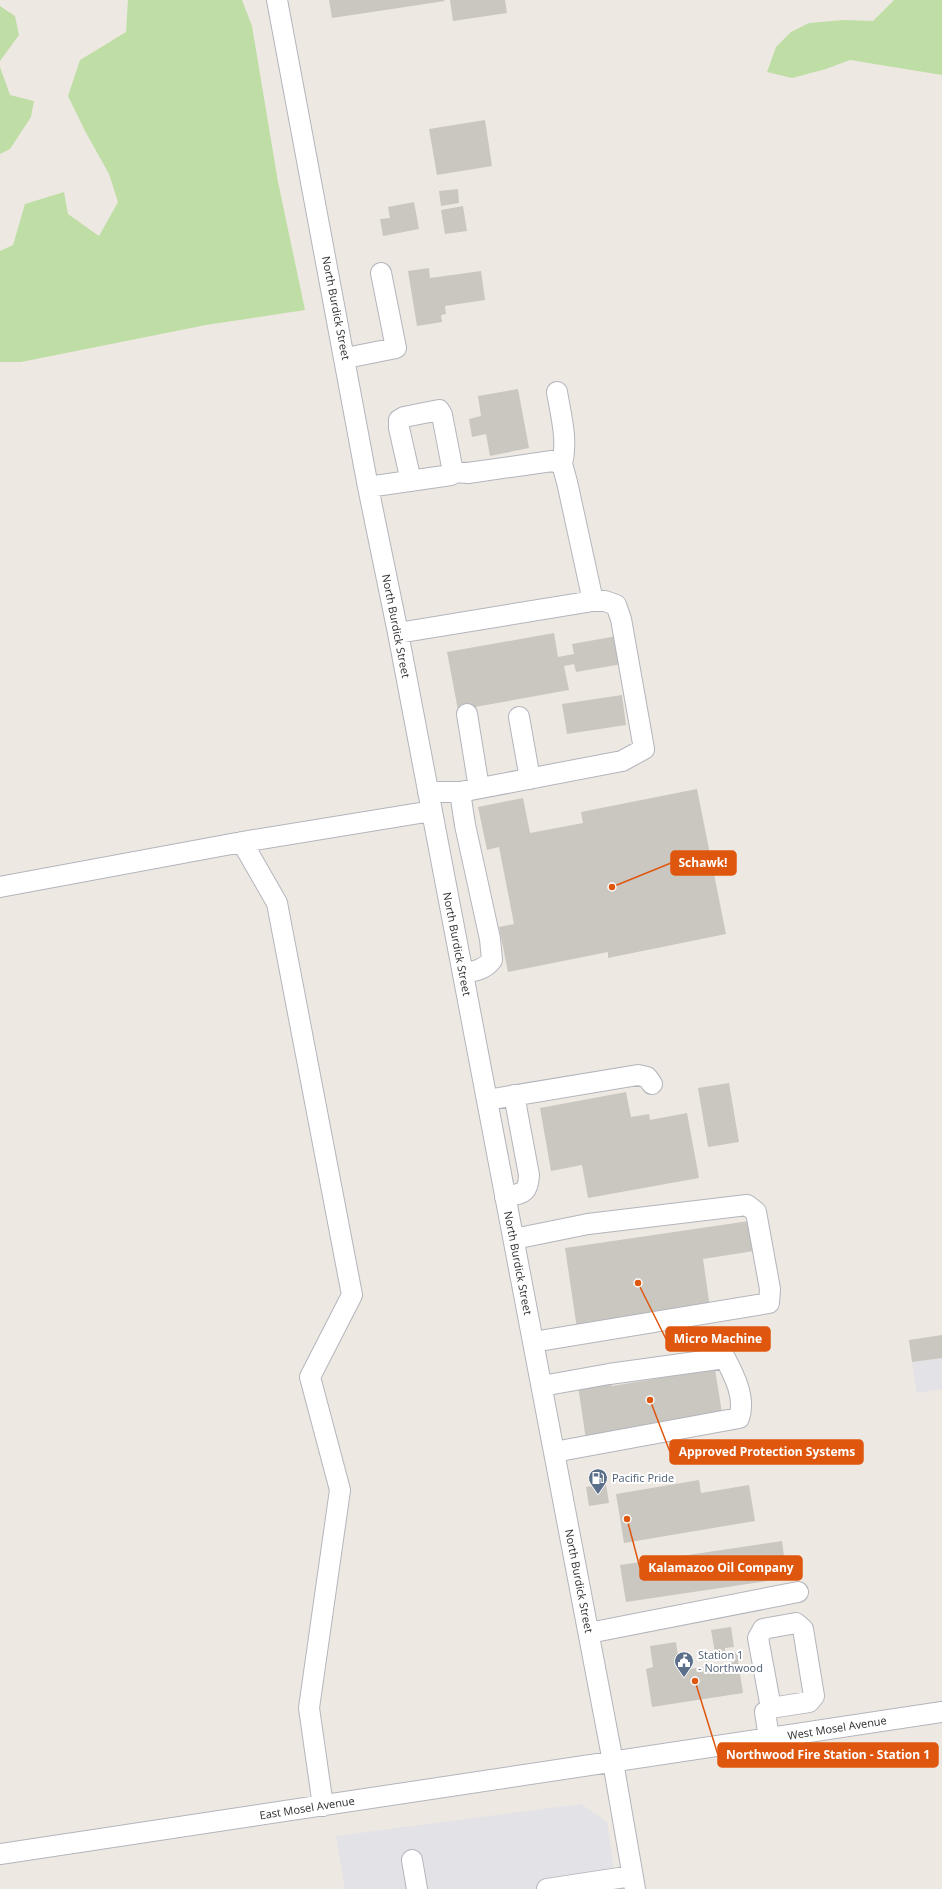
<svg xmlns="http://www.w3.org/2000/svg" width="942" height="1889" font-family="'Open Sans',sans-serif">
	<style>
		.industrial { fill: #e3e2e7 }
		.green { fill: #bedea5 }
		.building { fill: #cac6c0 }
		.lines { fill: none; stroke-linecap: round; stroke-linejoin: round }
		.minor-casing { stroke: #b3b5bc; stroke-width: 22 }
		.minor { stroke: #fff; stroke-width: 20 }
		.labels { text-anchor: middle; stroke-width: 4; stroke-linejoin: round; paint-order: stroke }
		.street-label { font-size: 11px; fill: #2e2e2e; stroke: #fff }
		.service-label { font-size: 11px; fill: #4e5e75; stroke: #fff; text-anchor: start }
		.leader { fill: none; stroke: #df570e; stroke-width: 1.5 }
		.callout-dot { fill: #df570e; stroke: #fff; stroke-width: 1.5 }
		.callout { fill: #df570e; stroke: #df570e; stroke-width: 1.5 }
		.callout-label { font-size: 12px; text-anchor: middle; font-weight: bold; fill: #fff }
	</style>
	<rect width="100%" height="100%" fill="#eee8e2"/>
	<path class="industrial" d="M 942,1358 L 942,1389 L 917,1393 L 912,1362 Z
		M 581,1804 L 607,1822 L 617,1889 L 345,1889 L 336,1836 Z"/>
	<path class="green" d="M 128,0 L 242,0 L 252,26 L 278,182 L 305,310 L 206,325 L 21,362 L 0,362 L 0,251 L 13,245 L 25,204 L 64,192 L 68,214 L 99,236 L 118,202 L 109,174 L 85,131 L 68,96 L 80,60 L 126,32 Z
		M 894,0 L 942,0 L 942,75 L 850,60 L 826,69 L 792,78 L 767,72 L 776,47 L 791,32 L 809,23 L 844,20 L 873,21 Z
		M 0,6 L 15,16 L 19,35 L 0,61 Z
		M 0,67 L 10,95 L 34,101 L 31,117 L 10,149 L 0,154 Z"/>
	<path class="building" d="M 329,0 L 444,0 L 445,1 L 332,18 Z
		M 450,0 L 505,0 L 507,13 L 453,21 Z
		M 485,120 L 492,166 L 437,175 L 429,129 Z
		M 458,189 L 459,203 L 441,206 L 439,191 Z
		M 414,202 L 419,229 L 383,236 L 380,219 L 390,218 L 388,207 Z
		M 463,206 L 467,231 L 445,234 L 441,210 Z
		M 429,268 L 430,278 L 481,271 L 485,300 L 445,306 L 446,314 L 441,315 L 442,322 L 417,326 L 408,271 Z
		M 518,389 L 529,448 L 490,456 L 486,434 L 472,437 L 469,419 L 481,416 L 478,396 Z
		M 554,633 L 558,657 L 574,654 L 572,644 L 617,636 L 622,664 L 576,672 L 574,664 L 564,666 L 569,690 L 458,710 L 447,652 Z
		M 622,695 L 626,725 L 567,734 L 562,704 Z
		M 697,789 L 726,934 L 608,958 L 608,952 L 508,972 L 499,927 L 514,924 L 499,847 L 487,850 L 478,807 L 523,798 L 530,833 L 583,823 L 581,812 Z
		M 729,1083 L 739,1142 L 708,1147 L 698,1088 Z
		M 626,1092 L 631,1117 L 649,1114 L 650,1120 L 687,1113 L 699,1178 L 588,1198 L 582,1165 L 551,1171 L 540,1108 Z
		M 749,1221 L 754,1251 L 703,1259 L 710,1308 L 577,1329 L 565,1248 Z
		M 942,1335 L 942,1358 L 912,1362 L 909,1340 Z
		M 715,1369 L 722,1413 L 586,1440 L 578,1386 L 611,1381 L 612,1386 Z
		M 699,1480 L 701,1493 L 749,1485 L 755,1521 L 624,1543 L 616,1494 Z
		M 606,1484 L 609,1503 L 589,1506 L 586,1487 Z
		M 782,1541 L 787,1578 L 626,1602 L 620,1565 Z
		M 731,1627 L 734,1647 L 725,1648 L 725,1652 L 715,1653 L 711,1630 Z
		M 676,1642 L 679,1663 L 689,1662 L 690,1669 L 734,1662 L 732,1653 L 739,1652 L 741,1661 L 738,1661 L 743,1693 L 652,1707 L 646,1669 L 653,1667 L 650,1646 Z"/>
	<g class="lines">
		<g class="minor-casing">
			<path id="minor" d="M 277,0 L 368,487 L 398,633 L 613,1762 L 635,1889
				M 346,358 L 396,348 L 381,273
				M 557,392 C 561,416 568,441 562,464
				M 453,472 L 468,473 L 552,461 L 562,464 L 567,482 L 593,601
				M 368,487 L 451,475 L 453,472 L 442,415 L 439,410 L 404,417 L 399,420 L 399,428 L 411,481
				M 398,633 L 593,601 L 605,601 L 616,605 L 621,619 L 644,749 L 622,761 L 460,792 L 428,792
				M 467,714 L 479,788
				M 519,717 L 530,779
				M 460,792 L 465,825 L 490,939 L 492,960 C 484,970 475,971 463,973
				M 242,842 L 277,903 L 352,1295 L 310,1377 L 340,1490 L 309,1708 L 323,1806
				M 0,887 L 242,842 L 432,811
				M 487,1100 L 638,1075 L 647,1077 L 652,1084
				M 505,1197 C 523,1193 528,1194 529,1175 L 514,1095
				M 514,1239 L 588,1224 L 747,1205 L 756,1212 L 770,1289 L 769,1303 L 533,1342
				M 542,1386 L 609,1374 L 725,1358 C 734,1375 746,1398 739,1418 L 554,1452
				M 589,1633 L 798,1592
				M 769,1738 L 765,1712 L 771,1708 L 809,1702 L 814,1696 L 803,1629 L 796,1623 L 763,1629 L 758,1638 L 771,1708
				M 0,1854 L 942,1712
				M 412,1860 L 417,1889
				M 547,1889 L 632,1876"/>
		</g>
		<use href="#minor" class="minor"/>
	</g>
	<defs>
		<g id="fuel-pin" transform="scale(1)"><path d="M0 17L-7.5 6A9.5 9.5 0 1 1 7.5 6Z" fill="#5c6f8a" stroke="#fff"/><path d="M-5.5-6h7V0h2V4h1.3V-2.5L3-4.5l.8-.8L6-3V5H2.5V1h-1V6h-7ZM-4.2-4.7v3.2H.2V-4.7Z" fill="#fff"/></g>
		<g id="civic-pin" transform="scale(1)"><path d="M0 17L-7.5 6A9.5 9.5 0 1 1 7.5 6Z" fill="#5c6f8a" stroke="#fff"/><path d="M-.6-6.5H3V-4.5H.6V-3L4-1V1h2V6H-6V1h2V-1L-.6-3ZM-1.2 2.5V6h2.4V2.5Z" fill="#fff"/></g>
	</defs>
	<g fill-rule="evenodd">
		<use href="#fuel-pin" x="598" y="1478"/>
		<use href="#civic-pin" x="684" y="1661"/>
	</g>
	<g class="labels">
		<g class="street-label">
			<text transform="translate(336 308) rotate(79)" y="4">North Burdick Street</text>
			<text transform="translate(396 626) rotate(79)" y="4">North Burdick Street</text>
			<text transform="translate(457 944) rotate(79)" y="4">North Burdick Street</text>
			<text transform="translate(518 1263) rotate(79)" y="4">North Burdick Street</text>
			<text transform="translate(579 1581) rotate(79)" y="4">North Burdick Street</text>
			<text transform="translate(837 1728) rotate(-9)" y="4">West Mosel Avenue</text>
			<text transform="translate(307 1808) rotate(-9)" y="4">East Mosel Avenue</text>
		</g>
		<g class="service-label">
			<text x="612" y="1482">Pacific Pride</text>
			<text x="698" y="1659">Station 1<tspan x="698" dy="13">- Northwood</tspan></text>
		</g>
	</g>
	<path class="leader" d="M612 887L671 863M638 1283L666 1339M650 1400L670 1452M627 1519L640 1568M695 1681L718 1755"/>
	<g class="callout-dot">
		<circle cx="612" cy="887" r="4"/>
		<circle cx="638" cy="1283" r="4"/>
		<circle cx="650" cy="1400" r="4"/>
		<circle cx="627" cy="1519" r="4"/>
		<circle cx="695" cy="1681" r="4"/>
	</g>
	<g class="callout">
		<rect x="671" y="851" width="65" height="24" rx="4"/>
		<rect x="666" y="1327" width="104" height="24" rx="4"/>
		<rect x="670" y="1440" width="193" height="24" rx="4"/>
		<rect x="640" y="1556" width="162" height="24" rx="4"/>
		<rect x="718" y="1743" width="220" height="24" rx="4"/>
	</g>
	<g class="callout-label">
		<text x="703" y="867">Schawk!</text>
		<text x="718" y="1343">Micro Machine</text>
		<text x="767" y="1456">Approved Protection Systems</text>
		<text x="721" y="1572">Kalamazoo Oil Company</text>
		<text x="828" y="1759">Northwood Fire Station - Station 1</text>
	</g>
</svg>
